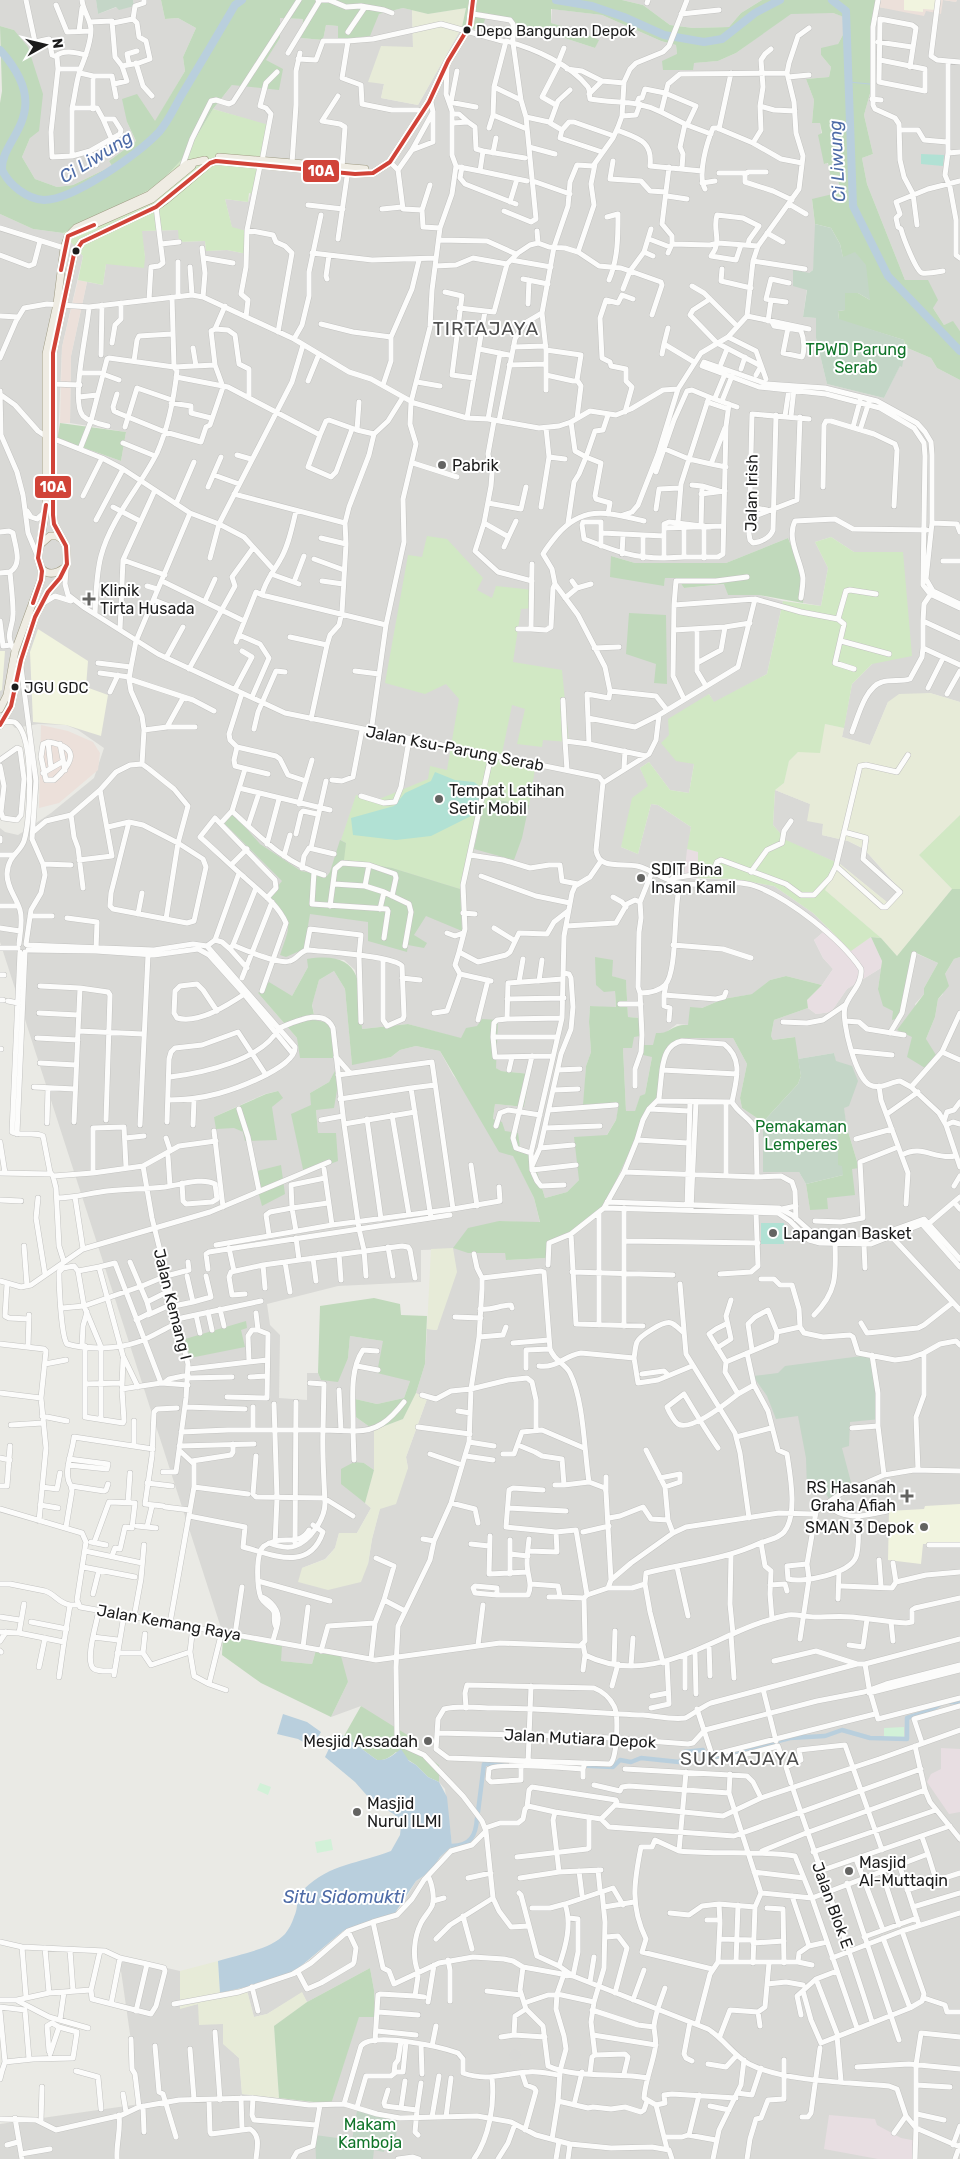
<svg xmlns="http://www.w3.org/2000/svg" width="960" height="2159" font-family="Rubik,sans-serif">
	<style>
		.residential { fill: #d9d9d6; fill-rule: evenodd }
		.commercial { fill: #ece0da }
		.industrial { fill: #e8dee2 }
		.education { fill: #f1f4df }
		.religious { fill: #d8d8d6 }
		.farmland { fill: #e7ebd8 }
		.grass { fill: #d1e8c4 }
		.forest { fill: #c0d9bb }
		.cemetery { fill: #c4d6c7 }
		.park { fill: #d2f1d8 }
		.pitch { fill: #b1e1d4 }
		.water { fill: #b9cfdd }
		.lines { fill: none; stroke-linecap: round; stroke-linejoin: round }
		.stream { stroke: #b9cfdd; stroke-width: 1 }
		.canal { stroke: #b9cfdd; stroke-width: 4.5 }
		.river { stroke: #b9cfdd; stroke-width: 8 }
		.minor-casing { stroke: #c3c3c1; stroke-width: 6 }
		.major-casing { stroke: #9f9b83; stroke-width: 8 }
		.minor { stroke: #fcfcfb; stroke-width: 5 }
		.major { stroke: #efece3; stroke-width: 7 }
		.bus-1-casing { stroke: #fff; stroke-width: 8 }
		.bus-1 { stroke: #d14338; stroke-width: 4 }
		.bus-dot { fill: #1c1c1c; stroke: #fff; stroke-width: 2 }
		.poi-dot { fill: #646462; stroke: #fff; stroke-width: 2 }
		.labels { text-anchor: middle; stroke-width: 4; stroke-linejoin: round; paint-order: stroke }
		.bus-label { font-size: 15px; fill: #1c1c1c; stroke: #fff; text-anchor: start }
		.park-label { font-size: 16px; fill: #107429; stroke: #fff }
		.poi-label { font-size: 16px; fill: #1c1c1c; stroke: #fff; text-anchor: start }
		.street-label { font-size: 16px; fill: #1c1c1c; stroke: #fff }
		.water-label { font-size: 18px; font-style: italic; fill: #4d6ba7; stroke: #fff }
		.quarter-label { font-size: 19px; letter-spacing: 1px; fill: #4f4f4f; stroke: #fff }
		.line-badge { stroke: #fff; stroke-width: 2 }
		.badge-label { font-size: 14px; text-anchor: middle; font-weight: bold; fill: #fff }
	</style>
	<rect width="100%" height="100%" fill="#eaeae5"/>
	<path class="residential" d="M 0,0 L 96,0 L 98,14 L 117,7 L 134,5 L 133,0 L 161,0 L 165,19 L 178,18 L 196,28 L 183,57 L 185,71 L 155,122 L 127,122 L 136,141 L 109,161 L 112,166 L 73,185 L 57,187 L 35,179 L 22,157 L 30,138 L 14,30 L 0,26 Z
		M 622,0 L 762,0 L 741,13 L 729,27 L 693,28 L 670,25 L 643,5 Z
		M 943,0 L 956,2 L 957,0 L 960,0 L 960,331 L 953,322 L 944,325 L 933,308 L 905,280 L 867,184 L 862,158 L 873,154 L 864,115 L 874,79 L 873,36 L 878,7 L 926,11 Z
		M 403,8 L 412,10 L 413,47 L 369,81 L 384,84 L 381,98 L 418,105 L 462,27 L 480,30 L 486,17 L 509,18 L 522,29 L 546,32 L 595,48 L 598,40 L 579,31 L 551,23 L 552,9 L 602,15 L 661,41 L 676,45 L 677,54 L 693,70 L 693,63 L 718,61 L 736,53 L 791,13 L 833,13 L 845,17 L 844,33 L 838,44 L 821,55 L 831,67 L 829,77 L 806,79 L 814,100 L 812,123 L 820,123 L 825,164 L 827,163 L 837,177 L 841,193 L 812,200 L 815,224 L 815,250 L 813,270 L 809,273 L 803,317 L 816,318 L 816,338 L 827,384 L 884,398 L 904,357 L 905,347 L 931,358 L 937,368 L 960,380 L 960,702 L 930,693 L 888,702 L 870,745 L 842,737 L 852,684 L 872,664 L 903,552 L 854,552 L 831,537 L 815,542 L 828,568 L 821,606 L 803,603 L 805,580 L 788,538 L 726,563 L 635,563 L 611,556 L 664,585 L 665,578 L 677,578 L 684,588 L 725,584 L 728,595 L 759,595 L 783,601 L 767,674 L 714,703 L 709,694 L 662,743 L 694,764 L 689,793 L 670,790 L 649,762 L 640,768 L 649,786 L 621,847 L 638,854 L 651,804 L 658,805 L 691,827 L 684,879 L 734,879 L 774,886 L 813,913 L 828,928 L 814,940 L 823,958 L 833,969 L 822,985 L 786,976 L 770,980 L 753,994 L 723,999 L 702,1008 L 688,1025 L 677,1024 L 665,1033 L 652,1057 L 645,1094 L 640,1097 L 635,1112 L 626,1111 L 623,1048 L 633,1037 L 640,1018 L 628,1017 L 626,981 L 612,976 L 595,958 L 615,991 L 616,1008 L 590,1006 L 589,1022 L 591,1052 L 586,1066 L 584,1105 L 620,1103 L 616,1120 L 579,1180 L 567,1192 L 545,1198 L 533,1158 L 493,1119 L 495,1104 L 524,1107 L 530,1074 L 500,1071 L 496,1068 L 477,1026 L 462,1039 L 408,1024 L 362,1029 L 360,993 L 355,970 L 344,960 L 317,958 L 308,967 L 292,996 L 258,993 L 297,1038 L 315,1020 L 312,1004 L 319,980 L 334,971 L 345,989 L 352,1064 L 391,1057 L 400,1050 L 416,1046 L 440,1051 L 453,1075 L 513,1155 L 534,1198 L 540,1223 L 499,1221 L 468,1253 L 505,1253 L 507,1260 L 546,1258 L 547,1241 L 559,1238 L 661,1070 L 670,1046 L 681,1038 L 733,1038 L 747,1064 L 740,1098 L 742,1108 L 763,1122 L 763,1172 L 799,1172 L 806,1184 L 810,1210 L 827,1198 L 852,1168 L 859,1168 L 847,1128 L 834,1053 L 798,1059 L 794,1037 L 773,1040 L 771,1036 L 774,1020 L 808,1008 L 816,1014 L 831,1012 L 847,989 L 881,968 L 878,989 L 913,952 L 938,963 L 924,988 L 924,994 L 915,1004 L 926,1039 L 935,1017 L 938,999 L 943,994 L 945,974 L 954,959 L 960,957 L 960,2159 L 0,2159 L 0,2124 L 140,2104 L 119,1957 L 180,1971 L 180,2008 L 198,2004 L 223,2024 L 224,2044 L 239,2058 L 242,2094 L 330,2104 L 359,2016 L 375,2017 L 374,1990 L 370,1968 L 307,2002 L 302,1993 L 267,2014 L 254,2017 L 246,1987 L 302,1966 L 343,1931 L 399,1910 L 416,1881 L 431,1871 L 440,1857 L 452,1846 L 445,1789 L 439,1782 L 439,1765 L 361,1706 L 331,1717 L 348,1682 L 316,1650 L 312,1664 L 280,1661 L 223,1634 L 0,942 L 0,828 L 5,832 L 18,835 L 51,813 L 94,778 L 104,748 L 78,730 L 66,725 L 38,724 L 15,728 L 0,712 L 0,214 L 33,229 L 63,233 L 83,256 L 62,347 L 58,441 L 76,445 L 121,461 L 126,432 L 70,423 L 71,356 L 87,282 L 103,285 L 106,264 L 145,257 L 141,231 L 179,230 L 179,242 L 205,241 L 206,251 L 227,250 L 247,254 L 232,228 L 225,199 L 248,202 L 269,126 L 213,109 L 232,85 L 265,61 L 280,38 L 280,18 L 303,19 L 301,38 L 323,40 L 326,25 L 338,26 L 338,40 L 379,14 ZM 336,1070 L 316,1110 L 318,1133 L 304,1173 L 294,1119 L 312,1105 L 310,1093 L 329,1082 ZM 278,1091 L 272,1107 L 243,1132 L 214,1117 L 265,1094 ZM 453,1249 L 437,1330 L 427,1329 L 425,1364 L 416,1393 L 427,1399 L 406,1457 L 408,1468 L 380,1508 L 372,1539 L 368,1564 L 302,1568 L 325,1559 L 335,1548 L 339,1533 L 357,1533 L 371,1508 L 365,1503 L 364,1463 L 374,1470 L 374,1430 L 353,1415 L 355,1399 L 377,1404 L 404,1398 L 410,1381 L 383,1341 L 350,1336 L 348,1358 L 321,1380 L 318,1373 L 307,1373 L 307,1400 L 279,1398 L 280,1335 L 270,1325 L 267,1304 L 338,1286 L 421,1282 L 421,1250 Z
		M 21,746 L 25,778 L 20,821 L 0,816 L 0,760 Z
		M 775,790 L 810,804 L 823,824 L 822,835 L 848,841 L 864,849 L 900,890 L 888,903 L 840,864 L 786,841 L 773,825 Z"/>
	<path class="commercial" d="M 879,0 L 957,0 L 956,2 L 943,0 L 941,14 L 926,11 L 924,16 L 878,7 Z
		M 78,280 L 87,282 L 71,356 L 70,423 L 60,423 L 62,347 Z
		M 41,725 L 68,731 L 93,742 L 100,753 L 98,770 L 59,803 L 39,808 Z"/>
	<path class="industrial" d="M 687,849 L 698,852 L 698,878 L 684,879 Z
		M 828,928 L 851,950 L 871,937 L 882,961 L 881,968 L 847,989 L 831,1012 L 816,1014 L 808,1008 L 807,1000 L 822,985 L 833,969 L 823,958 L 814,940 Z
		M 941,1748 L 960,1749 L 960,1812 L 949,1814 L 927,1782 L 931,1774 L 941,1769 Z
		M 829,2115 L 875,2119 L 877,2125 L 901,2138 L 917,2141 L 917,2159 L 878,2159 L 824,2149 Z"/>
	<path class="education" d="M 904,0 L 936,0 L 936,10 L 923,9 L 923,12 L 904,10 Z
		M 38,629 L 88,661 L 86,687 L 108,695 L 101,736 L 66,725 L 33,722 L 30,652 Z
		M 0,651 L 5,651 L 2,690 L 0,691 Z
		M 960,1504 L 960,1544 L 923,1544 L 921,1564 L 888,1560 L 889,1511 L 924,1509 L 925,1506 Z"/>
	<path class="religious" d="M509.5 2055a5.5 5.5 0 1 1 11 0a5.5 5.5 0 1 1-11 0Z"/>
	<path class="farmland" d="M 466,8 L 462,27 L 418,105 L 381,98 L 384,84 L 368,82 L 381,46 L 413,47 L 412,10 L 428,14 Z
		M 930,693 L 960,702 L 960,815 L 919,855 L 952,889 L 897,956 L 881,938 L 825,890 L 840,864 L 888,903 L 900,889 L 864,849 L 848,841 L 822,835 L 823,824 L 807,821 L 810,804 L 775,790 L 784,783 L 789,761 L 798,752 L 813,752 L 825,724 L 844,728 L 842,737 L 870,745 L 888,702 L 899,694 Z
		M 453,1248 L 457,1272 L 437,1330 L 427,1329 L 431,1249 Z
		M 416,1393 L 427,1399 L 406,1457 L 408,1468 L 396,1504 L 380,1509 L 372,1539 L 368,1564 L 361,1582 L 328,1590 L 298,1582 L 302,1568 L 326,1559 L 335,1548 L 339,1533 L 357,1533 L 371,1508 L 365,1503 L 374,1470 L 374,1430 L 403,1419 Z
		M 218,1961 L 220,1993 L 246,1987 L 254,2017 L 267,2014 L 302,1992 L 307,2002 L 274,2026 L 279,2098 L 242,2094 L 239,2058 L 223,2044 L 223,2024 L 199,2025 L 198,2004 L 180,2009 L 180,1971 Z"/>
	<path class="grass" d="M 213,109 L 269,125 L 256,195 L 249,193 L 248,202 L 225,199 L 232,227 L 250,232 L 247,254 L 227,250 L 206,251 L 205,241 L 179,242 L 178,230 L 142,231 L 145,257 L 144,268 L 106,264 L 103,285 L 78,280 L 83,256 L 63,233 L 157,186 L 185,156 Z
		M 427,536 L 447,539 L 483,578 L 477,590 L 492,598 L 496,586 L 533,590 L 534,608 L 521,609 L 513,662 L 562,670 L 569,742 L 543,740 L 542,747 L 517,744 L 525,709 L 512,705 L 500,763 L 535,769 L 529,805 L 492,799 L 483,807 L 468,876 L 460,889 L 392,868 L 343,860 L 346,843 L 341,840 L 356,795 L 377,800 L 428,779 L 430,766 L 447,770 L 459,699 L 446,684 L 425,694 L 385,683 L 408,555 L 422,557 Z
		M 831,537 L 854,552 L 903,552 L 912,656 L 872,664 L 852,684 L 844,728 L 825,724 L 820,753 L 798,752 L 789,761 L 784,783 L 775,790 L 773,825 L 786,840 L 840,864 L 825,890 L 881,938 L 871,937 L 851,951 L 813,913 L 774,886 L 734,879 L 698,878 L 698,852 L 687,849 L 691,827 L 658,805 L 651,804 L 638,854 L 621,847 L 632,798 L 648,786 L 640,768 L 649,762 L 670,790 L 689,793 L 694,764 L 676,761 L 661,743 L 669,735 L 668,719 L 709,694 L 714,702 L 767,674 L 783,601 L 821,606 L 828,568 L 815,542 Z
		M 960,815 L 960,889 L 952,889 L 919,855 Z"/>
	<path class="forest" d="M 161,0 L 622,0 L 643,5 L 670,25 L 693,28 L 729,27 L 741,13 L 762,0 L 879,0 L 873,36 L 874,79 L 864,115 L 873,154 L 862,158 L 867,184 L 905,280 L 928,280 L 938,300 L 933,308 L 944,325 L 953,321 L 960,331 L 960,380 L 937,368 L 931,358 L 905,347 L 904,340 L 839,320 L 838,311 L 845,310 L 845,293 L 858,293 L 870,300 L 843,258 L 840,244 L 831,228 L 815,224 L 812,199 L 841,192 L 837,177 L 831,178 L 828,163 L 824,164 L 818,135 L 822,133 L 820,123 L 812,123 L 814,100 L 806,79 L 829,77 L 831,67 L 821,55 L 821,48 L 838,44 L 844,33 L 844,17 L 833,13 L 791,14 L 736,53 L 718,61 L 694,63 L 693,70 L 663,70 L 662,61 L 677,54 L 676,45 L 661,41 L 602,15 L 551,9 L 551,23 L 579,31 L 599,40 L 595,48 L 546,32 L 522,29 L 508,18 L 486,17 L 481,30 L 462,27 L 466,8 L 428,14 L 403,8 L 379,14 L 370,36 L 338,40 L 338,26 L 326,25 L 323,40 L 301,38 L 303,19 L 280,18 L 280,38 L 266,60 L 283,69 L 279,90 L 232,85 L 213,109 L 185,156 L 157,186 L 63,233 L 33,229 L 0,214 L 0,103 L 2,91 L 0,26 L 14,30 L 28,47 L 43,94 L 39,131 L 30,138 L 22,157 L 35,179 L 57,187 L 73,185 L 112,166 L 109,161 L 136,141 L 127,122 L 122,99 L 137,94 L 155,121 L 185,71 L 183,57 L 196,28 L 178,18 L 165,19 Z
		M 60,423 L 126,432 L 121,461 L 76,445 L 57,441 Z
		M 788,538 L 805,580 L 803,603 L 759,595 L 728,595 L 724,584 L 684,588 L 677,578 L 665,578 L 664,586 L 610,577 L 611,556 L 635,563 L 726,563 Z
		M 629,613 L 666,615 L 667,684 L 654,683 L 656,664 L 626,654 Z
		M 491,799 L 529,805 L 522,838 L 514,860 L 474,849 L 483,807 Z
		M 233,813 L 260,844 L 301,871 L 327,876 L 330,872 L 340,840 L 346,843 L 344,860 L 392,868 L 460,889 L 462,931 L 426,916 L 414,935 L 427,943 L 424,948 L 408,945 L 407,952 L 368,941 L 368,922 L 310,914 L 304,949 L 286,957 L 280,955 C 291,923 294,922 269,897 L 282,881 L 224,823 Z
		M 952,889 L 960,889 L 960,957 L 954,959 L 945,974 L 949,986 L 938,999 L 935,1017 L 926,1039 L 936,1055 L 925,1068 L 907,1057 L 912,1037 L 897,1030 L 924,994 L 924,988 L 938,963 L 914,952 L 899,1018 L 892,1020 L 893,1011 L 883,1006 L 878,989 L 882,961 L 871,937 L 881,938 L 897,956 Z
		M 595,957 L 613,960 L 612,976 L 626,980 L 628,1017 L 640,1018 L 640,1036 L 634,1037 L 632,1048 L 623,1048 L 626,1111 L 635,1111 L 640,1096 L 645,1094 L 652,1057 L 643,1055 L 644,1045 L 653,1045 L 656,1033 C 671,1034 671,1024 688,1025 L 690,1007 L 702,1008 L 723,999 L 752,994 L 770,980 L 786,976 L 822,985 L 807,1000 L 808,1008 L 774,1020 L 771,1036 L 773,1040 L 795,1037 L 801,1076 L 798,1084 L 763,1122 L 742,1108 L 740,1098 L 747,1064 L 733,1038 L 681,1038 L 670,1046 L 663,1055 L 659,1096 L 654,1102 L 635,1140 L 605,1204 L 575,1231 L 547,1241 L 546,1258 L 506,1260 L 505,1253 L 468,1253 L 453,1248 L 468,1228 L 499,1221 L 540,1222 L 534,1198 L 513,1156 L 499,1152 L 440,1051 L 416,1046 L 400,1050 L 391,1057 L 352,1065 L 345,989 L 334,971 L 319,980 L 312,1005 L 315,1020 L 329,1023 L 340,1058 L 300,1058 L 297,1038 L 258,993 L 269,982 L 292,996 L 308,967 L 307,959 C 365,950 360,986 362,1029 L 408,1024 L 461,1038 L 466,1028 L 477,1026 L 482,1019 L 498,1020 L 496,1068 L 501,1071 L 530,1074 L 524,1107 L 495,1104 L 493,1119 L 502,1122 L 505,1131 L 518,1133 L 520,1147 L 533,1158 L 545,1198 L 567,1192 L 579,1180 L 574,1137 L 607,1135 L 616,1120 L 619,1103 L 583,1105 L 586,1066 L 591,1052 L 589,1022 L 590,1006 L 616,1007 L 615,991 L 604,992 L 596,985 Z
		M 336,1069 L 338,1084 L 334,1108 L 316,1110 L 318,1133 L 336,1133 L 338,1161 L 304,1174 L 291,1114 L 311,1105 L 310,1093 L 329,1082 Z
		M 278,1091 L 283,1098 L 272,1107 L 277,1140 L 245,1141 L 243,1132 L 234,1128 L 216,1129 L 214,1117 L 266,1094 Z
		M 847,1128 L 859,1168 L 852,1169 L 855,1195 L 827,1198 L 828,1209 L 810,1210 L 806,1184 L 843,1175 L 838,1166 L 838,1131 Z
		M 281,1165 L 285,1194 L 262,1206 L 253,1172 Z
		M 374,1298 L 400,1304 L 401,1315 L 427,1316 L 425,1364 L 416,1393 L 403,1419 L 374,1430 L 353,1415 L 355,1399 L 377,1404 L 404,1398 L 410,1381 L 377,1373 L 383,1341 L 350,1336 L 348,1358 L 338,1382 L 321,1380 L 318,1373 L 320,1306 Z
		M 246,1321 L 247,1328 L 241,1330 L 245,1347 L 190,1358 L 185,1339 Z
		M 354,1462 L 364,1463 L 374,1470 L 365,1503 L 341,1484 L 341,1469 Z
		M 223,1634 L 282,1645 L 281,1661 L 312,1664 L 316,1650 L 341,1656 L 348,1682 L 331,1717 L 261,1683 L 222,1655 Z
		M 361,1706 L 409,1736 L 421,1752 L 439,1765 L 439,1782 L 428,1777 L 416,1765 L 396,1752 C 390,1757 385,1761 377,1760 L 344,1736 Z
		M 370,1968 L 374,1990 L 375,2017 L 359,2017 L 331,2104 L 279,2098 L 274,2026 L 307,2002 Z"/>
	<path class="cemetery" d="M 96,0 L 133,0 L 134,6 L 119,10 L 116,7 L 98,14 Z
		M 815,224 L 831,228 L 840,244 L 843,257 L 855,252 L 866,265 L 870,300 L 858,293 L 845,293 L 845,310 L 838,311 L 839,319 L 904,340 L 904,357 L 902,367 L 900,366 L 884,398 L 827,384 L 816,338 L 816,318 L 803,317 L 807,290 L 793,286 L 793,269 L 809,273 L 813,270 Z
		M 834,1053 L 836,1061 L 852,1066 L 858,1081 L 849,1106 L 844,1108 L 847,1128 L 838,1132 L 838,1165 L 842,1166 L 843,1175 L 806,1184 L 799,1172 L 763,1172 L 763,1122 L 798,1084 L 801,1076 L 798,1059 Z
		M 869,1355 L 878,1398 L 880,1419 L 850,1422 L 849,1446 L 842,1448 L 852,1486 L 829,1499 L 823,1488 L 807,1491 L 806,1458 L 798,1416 L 776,1419 L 767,1396 L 753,1376 L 778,1373 L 785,1366 Z
		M 357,2111 L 397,2120 L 396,2139 L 386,2139 L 384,2152 L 374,2150 L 373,2159 L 316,2159 L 315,2135 L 352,2140 Z"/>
	<path class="park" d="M 904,1727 L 904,1737 L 884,1737 L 884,1728 Z
		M 260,1783 L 271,1787 L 268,1795 L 257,1790 Z
		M 331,1839 L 333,1850 L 317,1853 L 315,1842 Z"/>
	<path class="pitch" d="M 921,154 L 944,155 L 943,166 L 921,164 Z
		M 435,772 L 455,780 L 474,782 L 483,789 L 473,815 L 431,836 L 396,840 L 353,835 L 351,818 L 394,806 L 405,793 L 431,781 Z
		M 761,1223 L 784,1223 L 784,1244 L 761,1244 Z"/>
	<path class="water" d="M 283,1714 L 307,1722 L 321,1732 L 312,1747 L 298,1739 L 277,1734 Z
		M 338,1734 L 344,1736 L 377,1760 C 387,1761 393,1755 401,1749 L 409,1761 L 416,1765 L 428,1777 L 439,1782 L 447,1797 L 452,1846 L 440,1857 L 431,1871 L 416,1881 L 395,1913 L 343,1931 L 295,1971 L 246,1987 L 220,1993 L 218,1961 C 239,1954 270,1950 285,1934 C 289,1929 292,1923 294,1917 C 299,1907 295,1898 304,1889 C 331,1863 358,1864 391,1851 L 400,1835 L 401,1826 L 395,1815 L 370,1799 L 355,1782 L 325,1757 L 335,1736 Z"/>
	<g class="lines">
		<path class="stream" d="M 848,82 L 870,84"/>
		<path class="canal" d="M 950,1702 L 960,1702
			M 571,1765 L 613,1767 L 620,1760 L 631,1762 L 641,1758 L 679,1762 L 682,1760 L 684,1752 L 703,1750 L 708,1759 L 790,1738 L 825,1736 L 842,1730 L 870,1738 L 907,1739 L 907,1718 L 929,1711 L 940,1704
			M 478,1812 L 484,1764 L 513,1763
			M 452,1846 C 470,1846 476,1836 477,1818"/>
		<path class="river" d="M 556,0 L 592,6 L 624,17 L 664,35 L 704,42 L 722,39 L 755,13 L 780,0
			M 832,0 L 846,11 L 853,206 L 888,276 L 960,351
			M 0,50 C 57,114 0,137 2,170 C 9,185 27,199 44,200 C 74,200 139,153 159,132 C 168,122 174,108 181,96 C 199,66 217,36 235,5 L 242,0"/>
		<g class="minor-casing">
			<path id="minor" d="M 26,0 L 35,42 L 49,39 L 52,55 L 57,57 L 58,69
				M 318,0 L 329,0 L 346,7 L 361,6 L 384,10 L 392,13
				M 878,0 L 873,27 L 873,105 L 875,109 L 895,118 L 899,124 L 900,160 L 904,177 L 913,194 L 917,225
				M 938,0 L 931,56 L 937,60 L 960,62
				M 647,3 L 648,0
				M 56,5 L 67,32 L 91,31
				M 473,14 L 510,20 L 513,24 L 513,43 L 521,100 L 526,117 L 536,219 L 531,222 L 504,211
				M 681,14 L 719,10
				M 90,22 L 112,21 L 115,57 L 122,66 L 127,81 L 114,84
				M 113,23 L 133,19 L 135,6 L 144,3 L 144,0
				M 79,31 L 82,8
				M 348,32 L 365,7
				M 348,41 L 342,78 L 361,85 L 362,104 L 392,110 L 418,110
				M 878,42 L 912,47
				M 771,49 L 765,54 L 761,60 L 763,87 L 760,106 L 761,130 L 753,143 L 781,159 L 802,163
				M 288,53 L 320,0
				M 56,56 C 64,49 77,53 86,55
				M 298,59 L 316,60 L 323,41 L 348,41 L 373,39 L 441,24 L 502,41
				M 880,60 L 925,69 L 925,91 L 879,82 L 880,19 L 912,25 L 916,28 L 910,67
				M 948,61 L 948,153 L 945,175 L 950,187 L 956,220 L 956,255 L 960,258
				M 136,63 L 143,86 L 152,96
				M 558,63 L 564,48
				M 129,64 L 127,54 L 137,51
				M 122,66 L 139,63 L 150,59 L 146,41 L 139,37 L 137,23 L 133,19
				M 567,69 L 582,71 L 602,81 L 624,83
				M 80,73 L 93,76 L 112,76 L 116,97
				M 788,77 L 809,75
				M 494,87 L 521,100
				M 570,90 L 558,101 L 550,123 L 562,130 L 569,122 L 574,122 L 614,136
				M 589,94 L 602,81
				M 338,96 L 322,121 L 340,124 L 345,127 L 342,168
				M 872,99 L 881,100
				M 449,102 L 476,107
				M 451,102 L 457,71
				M 637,103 L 639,98 L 642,98 L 645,89 L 665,93 L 696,106 L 687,125 L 661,112
				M 556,105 L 542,97 L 559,64
				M 760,106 L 774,110 L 795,111
				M 72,108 C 75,96 76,82 80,70 C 85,58 91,43 91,29 C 90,18 83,11 82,0
				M 93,109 L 93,76
				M 452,114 L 459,114 L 468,122
				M 493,115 L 527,129
				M 622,116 L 636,115 L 640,104
				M 526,117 L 549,122
				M 103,119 L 112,140
				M 453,123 L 468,122 L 475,127 L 476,149 L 483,151 L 480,171 L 527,181
				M 687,125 L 711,134
				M 489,128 L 493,115 L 494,87 L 506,41 C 533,48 570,64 588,87 C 590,90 589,95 590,99 C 617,104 634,99 661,112 L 668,84 L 680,74 L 787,73
				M 719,129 L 731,73
				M 562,130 L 560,138 L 602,152
				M 617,130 C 637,138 653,140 650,166 L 702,171
				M 900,130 L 918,130 L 924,140 L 947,142
				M 529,147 L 555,154
				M 412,150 L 433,112
				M 90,151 L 96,165
				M 483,151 L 525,158
				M 493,153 L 496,138
				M 948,153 L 960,152
				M 72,156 L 90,151 L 120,134 L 121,130 L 114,119 L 103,119 L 97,108 L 72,108 L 72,156 L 52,157 L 51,132 L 58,69 L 80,69
				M 262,161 L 271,114 L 266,108 L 260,106 L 266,83 L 277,72
				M 613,161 L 610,179 L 641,181 L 650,191 L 666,192
				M 390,162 L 398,170 L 403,209 L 422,210 L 423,227 L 440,228
				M 292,163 L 296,105 L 296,71 L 300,53
				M 182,167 L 192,139 L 211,101 L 216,100 L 229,104 L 233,102 L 299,0
				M 459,167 L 480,171
				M 462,167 L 460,178 L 465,184 L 516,204
				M 669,167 L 662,224 L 672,236 L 672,244
				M 682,168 L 683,154 L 680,147 L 685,124
				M 398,170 L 412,150 L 433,142 L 433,112 L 430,97
				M 766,172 L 748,172 L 745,174 L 745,182 L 773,191 L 792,200
				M 719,173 L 747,173
				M 533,181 L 570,194
				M 702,183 L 715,181
				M 705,189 C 697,175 707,142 713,128 L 717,128 L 753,143
				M 667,196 L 687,199
				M 510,202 L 517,179
				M 789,204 L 806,214
				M 308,205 L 343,209
				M 382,209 L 402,207
				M 422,210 L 430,185
				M 607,217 L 618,214 C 618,237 618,259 609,280
				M 0,228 L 64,248
				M 247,230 L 273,235 L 276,242 L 285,246 L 292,253 L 278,332
				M 537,231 L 538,243
				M 767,233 L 783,242
				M 338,239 L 348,170
				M 649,239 L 670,247
				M 439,240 L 487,241 L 516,254
				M 161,244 L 179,242
				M 741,245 L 736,260 L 711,256 C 723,241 712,231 717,215 L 743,218 L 759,226 L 749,240 L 748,245
				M 202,248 L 205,273 L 203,297
				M 578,252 L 594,205 L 591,184 L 595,164
				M 644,252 L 653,256
				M 312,253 L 372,260 L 436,258
				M 668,253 L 672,244 L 710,245 L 718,243 L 758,246
				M 0,255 L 29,266 L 34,264 L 40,241
				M 204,258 L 233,263
				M 511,260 L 551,267
				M 753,261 L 805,269
				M 178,262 L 178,296
				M 435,266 L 456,265 L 473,258 L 507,264
				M 190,267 L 192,295
				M 722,269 L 721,281 L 751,288
				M 943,271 C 937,272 928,274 922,273 C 916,271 903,237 901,229 L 898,227 L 896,218 L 900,214 L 896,202 L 928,189 L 960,181
				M 327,279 L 326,276 L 329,255
				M 523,279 L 548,284
				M 692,286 L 704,293 L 737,326
				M 623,289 L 630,271 L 661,282 L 662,285 L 652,315
				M 445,292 L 462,296 L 452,375 L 474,378
				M 710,299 L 693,310 L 690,315 L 717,343 L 761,366 L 756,375
				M 149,300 L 151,267 L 159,266 L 163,263 L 156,207
				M 771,300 L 766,299 L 771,279 L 789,283
				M 528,304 L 529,280
				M 89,307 C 88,328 70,402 83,416 C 89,422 100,424 108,426
				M 459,308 L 494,312 L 507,264 L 518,253 L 530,245 L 538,243 L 549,247 L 565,248 L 578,252 L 599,266 L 621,268 L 630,271 L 644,252 L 651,229
				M 0,316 L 18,317
				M 246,317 L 248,300 L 241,294 L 246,267 L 247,230 L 260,166
				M 768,321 L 771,300 L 786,302
				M 772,322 L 774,326 L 799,330 L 801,331 C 804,338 805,351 802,357 L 783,353 L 788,328
				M 321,324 L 353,332 L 391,337
				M 668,328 L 664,344 L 694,362
				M 215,329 L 228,330 L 235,335 L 239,364 L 249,369 L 249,398
				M 809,329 L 747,316 L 753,261 L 758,246 L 799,189 L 803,156 L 796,133 L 794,102 L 787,73 L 789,63 L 798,36 L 809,28
				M 728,337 L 756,351 L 766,379
				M 294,339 L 302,325 L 309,296 L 309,272 L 321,215
				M 112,343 L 115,325 L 121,319 L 121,303
				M 513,347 L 546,346
				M 193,348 L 196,366
				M 479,349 L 509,355
				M 546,350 L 581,355 L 577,380 L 581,386 L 577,418
				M 662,354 L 664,344
				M 101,355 L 102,305
				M 0,358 L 16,321 L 24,308 L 47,304 L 89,307 L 192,295 L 203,297 L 294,339 L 349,372 L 371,379 L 414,403 L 467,418 L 488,419 L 539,428 L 559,426 L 571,422 L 590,411 L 616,415 L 631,409 L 663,390 L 678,389 L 701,353 L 728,337 L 747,316
				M 134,361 L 137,340 L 139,336 L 172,334
				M 721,364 L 727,349
				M 509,365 L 546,364
				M 741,369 L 745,357
				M 80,373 L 100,373 L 119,380
				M 546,375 L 573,381 L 577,381
				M 176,377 L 228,387 L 320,435 L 308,467 L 331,477 L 336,472 L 352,429
				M 308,381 L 319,354
				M 417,382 L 440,386
				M 52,384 L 80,385
				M 383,385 L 391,361 L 391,337 L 412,289 L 419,260
				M 546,390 L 546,350 L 542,313 L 554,247 L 568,206 L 570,182 L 577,165 L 593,166 L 613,138 L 618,127 L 622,116 L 624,82 L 630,69 L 636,63 L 663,52 L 669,46 L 687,0
				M 0,391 L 1,435 L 17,472 L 23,495 L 28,533 L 38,557
				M 117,394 L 113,407 L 114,411 L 118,413 L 165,432 L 201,442 L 206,427 L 210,425 L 223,387 L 215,365 L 211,331 L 215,329 L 225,306
				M 1,395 L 15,405 L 38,431 L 44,435 L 102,458 L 123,469 L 190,513 L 219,524 L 244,537 L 273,569
				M 79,397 L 97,395
				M 715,398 L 725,374
				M 722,401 L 732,376
				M 359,402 L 357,430 L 374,434
				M 707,402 L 728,409
				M 171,403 L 191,406 L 191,413 L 211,418
				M 625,412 L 632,387 L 626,381 L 626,369 L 611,366 L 610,362 L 602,358 L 600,318 L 606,300 L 618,303 L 622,295 L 633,299
				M 776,415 L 773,530 C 770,538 761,542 753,543 L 750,540 L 749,534 L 752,414 L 809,419
				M 785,416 L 789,389
				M 791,416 L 794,389
				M 467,418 L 485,311
				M 488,419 L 500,353
				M 494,421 L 488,454 L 492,473 L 491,486 L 484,523 L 475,551 L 498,572 L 532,581
				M 499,421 L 515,339 L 525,323 L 542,313
				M 571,422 L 575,451 L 586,457 L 595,431 L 603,430 L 608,415
				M 125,427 L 137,388 L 172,400
				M 853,427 L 860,401
				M 725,428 L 711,464 L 689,459 L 709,397 L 737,407
				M 860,430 L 869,402
				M 320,435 L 326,421 L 329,420 L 357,430
				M 123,443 L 155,456
				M 80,449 L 91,421 L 107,359 L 109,358 L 174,367 L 215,365
				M 665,449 L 689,459 L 681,484 L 678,522
				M 237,455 L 251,459
				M 549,457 L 565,459
				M 413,463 L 457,477
				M 711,464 L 726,467
				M 656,472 L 674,420 L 687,391 L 692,390 L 709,397
				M 214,475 L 239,484
				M 692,485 L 702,486 L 701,527
				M 702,486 L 719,491
				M 208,487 L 221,457
				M 823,487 L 824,425 L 826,421 L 831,421 L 874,434 L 895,444 L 897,450 L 894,506
				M 234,494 L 345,523
				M 701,494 L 725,491
				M 83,496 L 102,458
				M 488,503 L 521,509 L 526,487
				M 176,504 L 194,462
				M 113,507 L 140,521
				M 541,507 L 549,457 L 546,428
				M 750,507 L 767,510
				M 656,509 L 659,489 L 680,488
				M 27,511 L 31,517 L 37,519 L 45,512
				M 296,511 C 292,527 289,545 280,560 C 274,571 265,581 262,595 L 386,625
				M 623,515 L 632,512 L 638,505 L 658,454 L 678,389
				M 750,518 L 797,500 L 800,417
				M 96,520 L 123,469
				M 644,521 C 609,513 584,504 557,535 C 552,541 547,547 543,554 L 552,569 L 555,584 L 578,615 L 605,667 L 610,691 L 656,696 L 667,710
				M 484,523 L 507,536 L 508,538 L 504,547
				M 568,523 L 574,482 L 579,474 L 586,457 L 601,463 L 595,496 L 596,499 L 610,503 L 608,514
				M 932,523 L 957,524 L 960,532
				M 704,526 L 704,558
				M 664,528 L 723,526
				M 684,528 L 684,557 L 718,557 L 723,554 L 726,426 L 729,404
				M 0,532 L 9,531 L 13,533 C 15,546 23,564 10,572
				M 602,533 L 664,536 L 664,524 L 669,522 L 710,527
				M 321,538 L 346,544
				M 508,538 L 516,521
				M 601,546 L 601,522 L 583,522 L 582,525 L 584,539 L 587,540 C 615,551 633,558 664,558 L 664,536
				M 622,554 L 623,535
				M 210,558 L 219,524 L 292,382 L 303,345
				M 643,558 L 643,536
				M 664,558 L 684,557
				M 314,559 L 344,570
				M 123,560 L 165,575
				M 943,561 L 960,561
				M 532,564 L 531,629 L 546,630 L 551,627 L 553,588 L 555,584
				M 66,570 L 65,584 L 68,595 L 85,608 L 158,654 L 285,713 L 599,777 L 603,782 L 596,850 C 598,870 622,863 637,866 C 652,869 664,881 679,883 C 702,888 733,878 755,886 C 789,898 841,939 861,969 C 863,984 849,994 845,1007 C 841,1021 856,1079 870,1085 C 880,1090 890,1082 900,1081 L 911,1087 L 939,1113 L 946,1125 L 960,1167
				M 0,573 L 10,572 C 11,585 13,599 13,612 C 14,629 3,633 15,651
				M 271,574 L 299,584
				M 747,577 L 716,581 L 676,581 L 674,605 L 755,599 L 801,612 L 838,619 L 844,624 L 835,663 L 854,669
				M 162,581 L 244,621
				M 322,581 L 343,584
				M 572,581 L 577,588
				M 294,582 L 304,556
				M 147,586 L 157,589
				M 932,592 L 924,604 L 923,621 L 960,638
				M 565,598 L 577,588 L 591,584
				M 801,598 C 802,591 803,585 803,578 C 801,560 786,539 795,521 L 835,519 L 853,529 L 927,530
				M 154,600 L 185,612
				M 205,601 L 215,579
				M 45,602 L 55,596 L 71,601
				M 960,604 L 933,591 L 926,579 L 932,523 L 932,455 L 931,442 L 925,432 L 917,423 L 877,401 L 825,388 L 767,384 L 704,362 L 702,366 L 759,387 L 826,394 L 880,408 L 914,428 L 924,443 L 925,456 L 923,585 L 930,594 L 960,608
				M 674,605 L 673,676 L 684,699
				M 95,614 C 96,595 96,575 101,556 C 111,518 140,487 157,453 C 168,428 174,398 177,371 L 174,367 L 172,297
				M 838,619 L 846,591 L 850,590 L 876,594
				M 0,621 L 3,646 L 11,645
				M 923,621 L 923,648 L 960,665
				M 518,629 L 531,629
				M 697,629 L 697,671 L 706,686
				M 120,630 L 123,560 L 155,490
				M 674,630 L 725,627 L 750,623
				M 239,635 L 260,644 L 269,658 L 252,697
				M 290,637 L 327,645
				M 841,641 L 889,654
				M 236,642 L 256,592 L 262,595
				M 594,648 L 619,647
				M 166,658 L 183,627
				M 98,663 L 131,667
				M 697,663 L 721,650 L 725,627
				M 21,667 L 36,781 L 32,839 L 43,864 L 45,875 L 41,893 L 31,910 L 26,944
				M 189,669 L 235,586 L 232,577 L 253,548
				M 355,671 L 379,674
				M 100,673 L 129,677
				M 129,679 L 193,700 L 214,711
				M 928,688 L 943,658
				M 235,689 L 252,657 L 242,651
				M 110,692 L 118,675
				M 242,693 L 229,734 L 230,740 L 237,747 L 234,760 L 235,766 L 268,774
				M 947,694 L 960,671
				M 563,700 L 565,741
				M 588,718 L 635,727 L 659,715
				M 311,719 L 327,645 L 330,635 L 339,625 L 342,612 L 346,544 L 345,523 L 349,507 L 369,455 L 374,434 L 388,421 L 403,397
				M 3,722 C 7,722 14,720 17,724 C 34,740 31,819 24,841 C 20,853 8,855 7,874 C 7,888 16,897 20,910 C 23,920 20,934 19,944
				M 167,727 L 183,698
				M 254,729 L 258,712 L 276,671 L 285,672
				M 144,730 L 167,727 L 195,727
				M 371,732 L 386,625 L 404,542 L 403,499 L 416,444 L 410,424 L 411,402 L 430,327 L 432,290 L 440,228 L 452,194 L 456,166 L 452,155 L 452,111 L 446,94 L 447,68
				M 852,732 C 858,717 865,687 882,682 C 891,679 901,682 910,679 L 922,657 L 923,648
				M 48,742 C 81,747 73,763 54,780 L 46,780 L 41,757 L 43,744 Z
				M 48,742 L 51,768
				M 60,744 L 65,770
				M 589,744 L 646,756
				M 237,747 L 276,756 L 280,759 L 288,775 L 306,781
				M 491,756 L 463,885 L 465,929 L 459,952 L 478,962 L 506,955 L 510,952 L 519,933 L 547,934 L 554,922 L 568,911
				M 0,760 L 17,748 L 20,749 L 24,779 L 21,815 L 17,820 L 3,818 L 1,812 L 4,786 L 0,766
				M 142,764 L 144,730 L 142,716 L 131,691 L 129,679 L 131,667 L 136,641 L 190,513
				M 624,768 L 625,751
				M 567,770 L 565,741 L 589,744 L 587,694 L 609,698 L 610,691
				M 43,773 L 62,762
				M 332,780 L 342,781 L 353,777 L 362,730
				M 603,783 L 649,754 L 656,740 L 659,715 L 738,667 L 755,599
				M 239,788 L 330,810
				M 361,796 L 384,803 L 395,802 L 401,787 L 409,740
				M 299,804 L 312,760
				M 232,811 C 260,837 287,865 324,875
				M 71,815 L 74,837 L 78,848 L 83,888
				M 221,823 L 232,811 L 245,769
				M 248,826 L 259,793
				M 108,827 L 129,822 L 143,825 L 178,843 L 203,859 L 206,867 L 194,921 L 187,923 L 113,909 L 110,906 L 111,893 L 129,822
				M 33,832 L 46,821 L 71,815 L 100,790 L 116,772 L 130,765 L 142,764 L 149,769 L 174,789 L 188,806 L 178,843 L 166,919
				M 296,834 L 301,813 L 303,811 L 317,814
				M 0,841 L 0,838
				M 267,844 L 279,799
				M 311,848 L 326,781
				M 0,855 L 13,855
				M 470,855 L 503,860 L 530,868 L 549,865 L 560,865 L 562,881 L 578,884
				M 284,856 L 290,835
				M 79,860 L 112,856 L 100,790
				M 43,864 L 71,865
				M 231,865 L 247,849
				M 836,866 L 882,907 L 886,907 L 900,892 L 863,859 L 866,838 L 844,832
				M 302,868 L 304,856 L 309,848 L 334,854
				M 314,872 L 312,904 L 387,909 L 388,911 L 384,938
				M 652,872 L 640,902 L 641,918 L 639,932 L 638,987 L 640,993 C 649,993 658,992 665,985 C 678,972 673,907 680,884
				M 751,872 L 767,850 L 782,843 L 784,831 L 791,821
				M 481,876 L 536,896 L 570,903
				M 671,881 L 673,878 L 713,872 L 717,862 L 721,860 L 786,884 L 801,895 L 814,895 L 830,878 L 836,866 L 860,766 L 866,765 L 897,772 L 908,755
				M 334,884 L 365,886 L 384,892 L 409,904 L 411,912 L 405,946
				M 365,886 L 369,865
				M 613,897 L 622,902 L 626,907
				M 0,906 L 18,906
				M 330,906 L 335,869 L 342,863 L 369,865 L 395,874 L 396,878 L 392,896
				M 380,909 L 384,892
				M 463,913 L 475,914
				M 138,914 L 142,893
				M 30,916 L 52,916
				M 67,918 L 97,922 L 96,950
				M 566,926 L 616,923 L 627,904 L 635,900 L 640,902
				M 0,928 L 20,931
				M 494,928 L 515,941
				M 447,933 L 455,936 L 463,933
				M 215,940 L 239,873
				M 27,945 L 154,950 L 193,944 L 207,946 L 295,1047 C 296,1059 275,1070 266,1075
				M 233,945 L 256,888
				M 673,945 L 723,949 L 751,958
				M 207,946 L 215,940 L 222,942 L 230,949 L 233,945 C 245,950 278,965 290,961 C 298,959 300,950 309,950 C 326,952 394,956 402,966 L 404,1016 L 403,1019 L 387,1026 L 383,1020 L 383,959
				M 0,948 L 18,948
				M 230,949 L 247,968
				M 28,950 L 96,951 L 154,955 L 198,949 L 209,955 L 244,994 L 293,1054
				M 306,950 L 310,929 L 361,935 L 359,956 L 361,1022
				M 20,952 L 12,1132 C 22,1137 34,1131 43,1136 L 50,1172 L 53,1176 L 93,1173 L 143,1166 L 152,1218 L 188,1364 L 186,1398 L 179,1450 L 194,1464 L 194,1487 L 170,1623
				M 460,974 L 491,981
				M 0,975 L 4,975
				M 242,978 L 272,902
				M 402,978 L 420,980
				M 539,981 L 542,960
				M 519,982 L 523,959
				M 666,985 L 664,995 L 716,999 L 724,997 L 726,992
				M 40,986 L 80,988 L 78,1031 L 143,1034
				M 80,988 L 108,992 L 110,995 L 106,1120
				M 262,991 L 286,923 C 277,903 259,891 244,877 C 229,864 215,850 200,837 L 215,818 L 275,880 L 276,888 L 267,898
				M 664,995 L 664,1006 L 670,1008 L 669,1020
				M 507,999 L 564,998
				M 0,1000 L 3,1000
				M 8,1001 L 18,1003
				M 620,1004 L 641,1004
				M 217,1011 L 203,990 L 197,984 L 180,986 L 175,991 L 174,1013 L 177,1018 C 199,1024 228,1005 246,993
				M 39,1013 L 78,1015
				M 434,1013 L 447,1011 L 460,974 L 455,965 L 459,952
				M 507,1019 L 562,1018
				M 478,1020 L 488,980
				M 845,1021 L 859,1022 L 867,1029 L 904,1035
				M 783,1022 L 807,1023 L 823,1020 L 845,1005
				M 890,1033 L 902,1013 L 914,954
				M 493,1037 L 557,1037
				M 37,1038 L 78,1040
				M 0,1049 L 1,1049
				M 852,1051 L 892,1055
				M 942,1052 L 960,1060
				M 553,1056 L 495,1057 L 493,1037 L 494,1023 L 497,1020 L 507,1019 L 508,983 L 563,979
				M 336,1057 L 350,1073
				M 40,1063 L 76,1065
				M 509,1070 L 512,1057
				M 558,1070 L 580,1069
				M 170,1077 C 203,1073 263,1060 279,1028 C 295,1022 324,1007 333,1028 L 344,1124 L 415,1112
				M 635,1086 L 635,1069 L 641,1052 L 642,1035 L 640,993
				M 879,1086 L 881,1100 L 908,1173 L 906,1204
				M 34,1087 L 75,1089
				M 911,1087 L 942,1052 L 960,1013
				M 411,1088 L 435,1085
				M 554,1090 L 578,1089
				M 340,1099 L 411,1088 L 431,1218
				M 658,1101 L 732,1102 C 736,1081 744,1059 724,1044 L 682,1041 C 667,1044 664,1057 662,1070
				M 239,1109 L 248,1137 L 259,1191
				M 649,1109 L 689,1111
				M 549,1110 L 616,1105
				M 887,1114 L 918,1092
				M 392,1115 L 409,1215
				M 367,1119 L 381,1219
				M 321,1120 L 343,1116
				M 944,1121 L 947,1112 L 954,1110 L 960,1102
				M 74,1122 L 78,1031
				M 167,1122 L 169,1059 L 171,1052 L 175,1048 L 202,1045 L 238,1032 L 266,1075 C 234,1091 204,1100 168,1100
				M 47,1123 L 48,1088
				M 344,1124 L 359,1229 L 450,1215
				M 140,1125 L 148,955
				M 193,1125 L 194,1100
				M 946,1125 L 953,1122 L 960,1124
				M 496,1126 L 500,1113 L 508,1110 L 540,1115
				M 545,1128 L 600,1126
				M 214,1131 L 223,1207
				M 17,1134 L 25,952
				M 125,1138 L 144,1136
				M 166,1138 L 170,1150
				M 856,1139 L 892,1129
				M 637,1140 L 688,1143
				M 0,1142 L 5,1173
				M 540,1148 L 573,1145
				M 531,1153 L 516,1148 L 513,1138 L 532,1056
				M 902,1155 C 922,1144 935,1160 955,1156
				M 168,1156 L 170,1186
				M 471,1165 L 477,1206
				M 143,1166 L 179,1146 L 216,1141
				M 532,1166 L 540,1148 L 561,1054 L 571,1029 L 573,1007 L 571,978 L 569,974 L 563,973
				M 324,1169 L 332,1225
				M 532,1170 L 531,1153 L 562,1018 L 564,936 L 572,893 L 575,886 L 590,877 L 601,861
				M 624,1172 L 757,1177 L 756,1129 C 750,1118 738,1113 732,1102
				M 0,1173 L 51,1174
				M 93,1173 L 93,1128 L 124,1127 L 126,1167
				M 726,1175 L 726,1102
				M 53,1176 L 56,1188 L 59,1246 L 64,1262
				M 757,1177 L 781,1176 L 792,1182 L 795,1191 L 796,1219
				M 564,1185 L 541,1186 L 537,1181 L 532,1170 L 576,1165
				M 954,1186 L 960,1176
				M 75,1197 L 83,1249
				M 38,1198 L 36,1218 L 45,1274
				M 57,1198 C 74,1198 90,1193 107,1191 C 126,1189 146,1189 165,1187 C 180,1185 202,1177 215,1184 L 217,1199 L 212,1202 L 186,1204 L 183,1201 L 182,1183
				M 0,1200 L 21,1201
				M 607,1202 L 779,1208 L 792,1215 L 818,1238 L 865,1240 L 924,1219 L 960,1259
				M 954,1202 L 960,1197
				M 604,1208 L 778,1213 L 790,1221 L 809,1240 L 820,1243 L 871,1244 L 922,1224 L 960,1267
				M 687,1208 L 690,1102
				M 453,1209 L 500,1201 L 499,1187
				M 691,1209 L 696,1102
				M 782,1209 L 796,1206
				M 599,1213 L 599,1325
				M 815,1221 L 841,1222 L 863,1218 L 860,1162 L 898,1147
				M 927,1225 L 954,1202 L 960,1209
				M 296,1231 L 292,1208 L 328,1203
				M 571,1234 L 576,1324 L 643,1326
				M 269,1235 L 266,1215 L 270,1212 L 292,1208 L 291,1185 L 325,1178
				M 891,1236 L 960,1310
				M 296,1238 L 299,1260
				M 625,1241 L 758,1243
				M 216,1245 L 332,1225 L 453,1209 L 432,1062 L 338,1075
				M 864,1245 L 865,1268
				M 24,1246 L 27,1286
				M 388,1247 L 393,1276
				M 229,1248 L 234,1271
				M 339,1254 L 341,1280
				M 474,1254 L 477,1268 L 482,1278 L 482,1289 L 479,1337 L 471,1389 L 469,1442 L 451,1503 L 434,1541 L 430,1560 L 398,1626 L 396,1667 L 397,1739 L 404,1746 L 424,1755 L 463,1796 L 482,1821 L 486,1831 L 493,1898 L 499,1911 L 511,1927 L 529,1926
				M 313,1258 L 316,1281
				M 130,1262 L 147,1302 L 167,1292
				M 285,1262 L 290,1292
				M 263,1265 L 265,1288
				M 548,1265 L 549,1243 L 571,1234 L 604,1208 L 624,1172 L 637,1140 L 643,1120 L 649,1109 L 659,1099 L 662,1070 L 737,1074
				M 99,1267 L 115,1263 L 161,1383
				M 208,1269 L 206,1254 L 209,1252 L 359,1229 L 364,1250 L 366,1276
				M 78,1271 L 74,1266 L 63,1268 L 59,1272 C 59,1284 61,1336 67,1344 C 88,1350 118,1349 138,1342 C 150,1338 162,1330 173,1325 L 170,1305 L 148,1315
				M 572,1272 L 673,1275
				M 720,1274 L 751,1272 L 758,1266 L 756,1213
				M 482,1278 L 541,1271 L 544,1272 L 550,1349 C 555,1362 565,1363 570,1373 C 584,1401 584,1450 589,1482 L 605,1488 L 606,1492 L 611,1580
				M 761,1279 L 774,1279 L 780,1285 L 792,1285 L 799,1309 L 800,1327 L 804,1333 L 823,1337 L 850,1335 L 853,1337 L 858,1353 L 895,1360 L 910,1358 L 924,1353 L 940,1344 L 956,1341 L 960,1345
				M 0,1281 L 21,1287 L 31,1285 L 83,1249 L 210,1212 L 329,1162
				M 7,1284 L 5,1316 L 9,1318 L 29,1319
				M 680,1284 L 686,1354 L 735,1433 L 740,1453 L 749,1518
				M 245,1294 L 232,1295 L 229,1277 L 231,1272 L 263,1265 L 402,1246 L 408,1247 L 410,1250 L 415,1278
				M 193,1302 L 211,1297 L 206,1276
				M 174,1306 L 193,1302 L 187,1276
				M 62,1308 L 84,1306 L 142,1286 L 166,1276 L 189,1270 L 188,1262
				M 220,1309 L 224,1326
				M 480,1309 C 491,1311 500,1305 511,1305 L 512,1308
				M 208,1312 L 212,1330
				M 196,1315 L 200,1333
				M 814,1315 C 837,1292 836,1275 835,1244
				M 455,1317 L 481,1318
				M 177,1319 L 261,1301
				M 136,1320 L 150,1313 L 147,1302
				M 861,1323 L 867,1333 L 918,1328 L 924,1325 L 952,1303
				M 624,1326 L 624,1208
				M 479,1337 L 503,1335 L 506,1327
				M 513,1343 L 549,1340
				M 0,1344 L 44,1349 L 46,1351 L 41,1398 L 46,1448 L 39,1521
				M 82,1346 L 83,1326 L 87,1312
				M 85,1346 L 85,1417 L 123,1423 L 124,1421 L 122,1389 L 161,1383 L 188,1385
				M 28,1347 L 29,1315
				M 717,1348 L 731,1339 L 726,1316 L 731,1300
				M 752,1350 L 748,1324 L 755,1317 L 768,1310 L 777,1332
				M 872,1355 L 878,1393 L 878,1426 L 884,1475
				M 634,1358 L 638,1383 L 658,1380 L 692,1366
				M 249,1362 L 267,1360
				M 726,1362 L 709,1334 L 716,1329 L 726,1324
				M 45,1364 L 66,1360
				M 357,1366 L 378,1370
				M 539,1366 C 558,1368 563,1356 581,1353 L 634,1358 C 635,1353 635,1347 637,1342 C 640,1336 664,1320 671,1323 C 675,1324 680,1330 684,1333
				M 526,1368 L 526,1350 L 550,1349
				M 189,1369 L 249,1362 L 248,1336 L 252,1330 L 258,1330
				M 642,1374 L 664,1371 L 668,1375
				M 250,1377 L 267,1376
				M 188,1378 L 232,1377
				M 164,1383 L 169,1379 L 188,1375
				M 310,1383 L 324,1384 L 323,1430 L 353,1431 C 354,1405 348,1372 363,1350 L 377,1351
				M 85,1384 L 122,1383
				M 122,1386 L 123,1359
				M 339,1390 L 341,1431
				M 0,1393 L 41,1398
				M 738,1394 L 754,1385
				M 422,1395 L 436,1399 L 451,1391 L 471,1389 L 508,1380 L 527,1378 L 532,1382 L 536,1400 L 536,1429
				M 227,1397 L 267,1398 L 268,1334 L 258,1330 L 256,1313
				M 274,1404 L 277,1498 L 275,1544
				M 185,1407 L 245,1409
				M 458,1411 L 470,1413
				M 42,1416 L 67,1421
				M 101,1419 L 101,1347 L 84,1306 L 78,1271 L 99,1267 L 123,1356 L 138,1387
				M 11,1425 L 43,1423
				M 418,1427 L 470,1434
				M 852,1428 L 878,1426
				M 253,1430 L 253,1407
				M 181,1432 L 228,1430 L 323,1430 C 322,1454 324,1479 325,1503 C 325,1519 310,1541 295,1546 C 287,1549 277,1546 269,1543
				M 736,1437 L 771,1428
				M 469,1442 L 494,1446
				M 518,1445 L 535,1452 L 542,1456 L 562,1459 L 564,1485 L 589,1482
				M 134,1446 L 134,1421
				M 179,1446 L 254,1444
				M 718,1448 C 706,1431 695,1412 684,1394 L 667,1407 C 669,1412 674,1421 678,1424 C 691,1432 728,1402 738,1394 L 725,1372 L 726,1362 L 776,1341 L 777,1332 L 800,1327
				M 646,1450 L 665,1487 L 668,1520 L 673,1533
				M 430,1454 L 462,1465
				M 503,1454 L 514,1454 L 522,1432 L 542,1430 L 584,1448
				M 256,1456 L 253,1494 L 256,1497 L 324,1498 L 353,1516
				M 466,1456 L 493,1460
				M 0,1458 L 10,1460
				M 354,1460 L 353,1431 C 377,1432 390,1420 404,1402
				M 192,1461 L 231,1455 L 233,1452 L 233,1444
				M 68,1465 L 107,1469 L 108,1464 L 69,1459
				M 918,1470 L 916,1417 L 924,1395 L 924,1353
				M 163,1472 L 176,1472 L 179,1450
				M 660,1478 L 680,1474 L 680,1482 L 665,1487
				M 147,1483 L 172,1486
				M 108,1484 L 106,1490 L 104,1491 L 71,1486 C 62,1472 73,1452 74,1437 L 153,1449
				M 555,1485 L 564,1485
				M 0,1486 L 7,1486 L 10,1446
				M 42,1487 L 57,1489 L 60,1473
				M 194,1487 L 248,1494
				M 543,1490 L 513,1488 L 509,1490 L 506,1527 L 556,1532 L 576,1530 L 587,1595
				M 606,1491 L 606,1477
				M 128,1502 L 130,1473
				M 451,1503 L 475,1509 L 478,1523
				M 826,1504 C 845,1522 864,1516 887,1511
				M 40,1505 L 58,1508
				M 163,1506 L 145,1504 L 152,1456 L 154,1412 L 157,1409 L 177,1408
				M 165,1507 L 190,1510
				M 508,1508 L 566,1511
				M 0,1509 L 82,1533 L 86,1542 L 77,1600 L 80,1607 L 376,1660 L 500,1643 L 580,1646 L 585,1641 L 584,1598 L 587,1595 L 608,1588 L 611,1580 L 631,1563 L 673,1533 L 686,1527 L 779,1513 L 812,1514 L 840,1494 L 884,1475 L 914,1470 L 960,1471
				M 189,1516 L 245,1527 L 243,1547 C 272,1554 309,1573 323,1532 L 313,1525
				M 609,1518 L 620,1516 L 643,1507 L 651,1519 L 668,1520
				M 137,1526 L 156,1528
				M 66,1527 L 72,1491 L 71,1486
				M 147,1527 L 152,1506
				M 583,1532 L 609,1526
				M 490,1536 L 489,1574 L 528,1572
				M 423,1539 L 434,1541
				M 510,1540 L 510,1574
				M 91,1542 L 106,1545
				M 94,1543 L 109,1502 L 135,1503 L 132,1528 L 125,1527 L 120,1549 L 115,1548 L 112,1556
				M 295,1543 L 296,1402
				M 761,1543 L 765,1566 L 771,1571 L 770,1594 L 772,1619
				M 471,1544 L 489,1546
				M 929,1545 L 960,1545
				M 85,1551 L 142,1563
				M 528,1551 L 557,1552 L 556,1532
				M 510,1554 L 528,1556
				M 731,1555 L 730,1604 L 733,1634
				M 879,1560 L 881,1586
				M 893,1563 L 896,1582
				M 807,1564 L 787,1566 L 788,1579 C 804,1583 849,1574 856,1557 C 860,1545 858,1529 858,1517
				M 83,1567 L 135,1577
				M 677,1567 L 688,1616
				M 258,1581 L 330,1601
				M 0,1584 L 10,1584 L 45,1591 C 55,1594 58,1603 70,1605
				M 531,1584 L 558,1586 L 560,1597 L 584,1598
				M 645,1584 L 650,1612 L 663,1663
				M 770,1585 L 785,1584 L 787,1591
				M 841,1586 L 892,1588 L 896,1582 L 926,1575 L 960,1572
				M 608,1588 L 632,1588 L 645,1584 L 646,1573 C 685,1563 724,1560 760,1543 C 768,1540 778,1539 784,1532 C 798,1515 790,1474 787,1454 L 778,1450 L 768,1411 L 754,1385 L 747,1353
				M 93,1594 L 99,1570
				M 497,1595 L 497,1588 L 475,1586 L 473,1588 L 475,1593 L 497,1595 L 528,1595 C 533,1584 527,1575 527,1563 C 527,1555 528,1547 529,1539
				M 261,1597 C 266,1598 268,1600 271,1603 C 284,1616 276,1627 273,1641
				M 549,1597 L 560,1597
				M 838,1599 L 839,1571
				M 384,1600 L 405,1611
				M 99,1610 C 97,1622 84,1662 94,1669 C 99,1672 109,1671 114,1671
				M 0,1617 L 20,1620
				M 134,1617 L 141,1579 L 144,1545
				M 31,1622 L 67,1629
				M 891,1622 L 893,1641
				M 276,1627 C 273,1622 275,1617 274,1612 C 271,1606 264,1604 261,1598 C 257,1588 255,1553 264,1546 C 267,1544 272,1542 275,1541 C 288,1538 301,1544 309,1530
				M 222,1631 L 209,1684 L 226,1690
				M 0,1632 L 19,1633 L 64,1642 L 70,1605 L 78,1605
				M 19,1633 L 24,1604
				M 235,1634 L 242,1587
				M 731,1635 L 734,1678
				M 93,1637 L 118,1640
				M 800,1639 L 809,1579 L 807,1564 L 816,1512
				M 0,1641 L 6,1632
				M 583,1644 L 585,1655 C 658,1691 719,1628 788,1615 C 797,1614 806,1617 815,1617 C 828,1617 840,1616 853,1617 C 871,1619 888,1622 906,1623 L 912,1622 L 912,1610 L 915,1608 L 960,1598
				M 478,1645 L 483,1605
				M 709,1645 L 710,1676
				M 849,1645 L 863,1647 L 867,1619
				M 303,1647 L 308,1607
				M 0,1651 L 1,1652
				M 321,1651 L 328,1626 L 375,1623
				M 695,1651 L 696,1694
				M 190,1652 L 194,1676 L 209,1684
				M 117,1653 L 143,1653 L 145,1634
				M 143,1653 L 151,1665 L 190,1652 L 193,1626
				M 685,1655 L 685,1688
				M 371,1659 L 375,1623 L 384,1600 L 394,1566 L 376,1558
				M 774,1661 L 816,1651 L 857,1664 L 865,1664 L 960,1639
				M 614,1663 L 615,1631
				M 865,1664 L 869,1688 L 878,1719 L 960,1698
				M 631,1665 L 633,1638
				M 39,1667 L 45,1638
				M 583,1670 L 585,1655
				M 114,1675 L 124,1615
				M 59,1677 L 64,1642
				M 612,1686 L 618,1664
				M 763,1689 L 776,1741
				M 869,1693 L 960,1670
				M 652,1696 L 668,1693
				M 466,1708 L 465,1693 L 467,1685 L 594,1688 C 602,1691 610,1698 614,1706 C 619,1715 617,1759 610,1764 L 448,1758 L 436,1749 L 438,1719 L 444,1709 C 460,1705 478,1708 494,1708 C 544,1708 593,1713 643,1715 C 656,1716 672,1720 685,1718 C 689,1717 703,1706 711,1703 L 857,1664
				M 651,1708 L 669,1704 L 667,1662
				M 697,1709 L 712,1755 L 875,1714
				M 437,1733 L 596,1737 L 688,1744 L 693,1743 L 705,1730 L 817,1701 L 864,1692 L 886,1684 L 960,1665
				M 922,1743 L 914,1719 L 960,1706
				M 915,1746 L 925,1790 L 930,1802 L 960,1839
				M 712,1755 L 713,1761 L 716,1762 L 778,1746 L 782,1757
				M 528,1763 L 531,1686
				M 521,1766 L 521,1780 L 491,1782 L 488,1779 L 489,1769 C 495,1762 569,1768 583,1769 L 585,1763
				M 625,1769 L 747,1776 L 753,1782 L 761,1798
				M 686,1772 L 679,1851 C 718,1855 756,1850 795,1856 L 812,1898 L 928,1854 L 922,1837
				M 730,1774 L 729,1793 L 761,1893 L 755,1907 L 753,1963
				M 583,1777 L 583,1769
				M 791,1783 L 786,1767 L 801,1760 L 799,1750 L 845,1745 L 882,1850
				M 594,1785 L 620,1791 L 622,1787 L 629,1786 L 729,1793
				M 793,1789 C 819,1867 848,1944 872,2022
				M 527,1807 L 529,1790 L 532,1787 L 616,1800 L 617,1802 L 615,1805
				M 601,1819 L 609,1827 L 734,1836 L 921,1769
				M 485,1828 L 500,1823 L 518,1823 L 523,1819 L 525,1809 L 528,1806 L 555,1812
				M 679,1851 L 655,1840 L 652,1847 L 641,1847 C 634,1882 630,1906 646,1939 L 642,1952 L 712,1969
				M 762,1851 L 806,1833 L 925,1790
				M 813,1852 L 936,1810
				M 928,1854 L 936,1880
				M 517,1857 L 587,1849 L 589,1848 L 589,1817
				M 856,1859 L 883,1930
				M 899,1864 L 919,1925
				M 598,1870 L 600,1890
				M 881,1870 L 899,1925
				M 579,1871 L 582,1895
				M 820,1871 L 950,1826
				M 559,1872 L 601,1870
				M 754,1872 L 804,1878
				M 468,1878 L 491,1873
				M 520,1878 L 559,1872 L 553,1820 L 555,1812 L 601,1819 L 615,1805 L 723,1816 L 761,1798 L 879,1759 L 960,1730
				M 847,1883 L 899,2040
				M 907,1890 L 960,1873
				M 519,1893 L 521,1895 L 537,1956 L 559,1966 L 573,1976 L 708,2029 C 724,2039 733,2055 749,2064 C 785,2082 849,2082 889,2086 L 897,2089 L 906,2116 L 916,2128 L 915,2159
				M 761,1893 L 812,1898 L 857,2028
				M 792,1896 L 809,1946 L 827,1942
				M 433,1901 L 444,1898
				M 604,1907 L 634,1902
				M 913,1907 L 960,1893
				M 532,1908 L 550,1908 L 565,1904
				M 767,1908 L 783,1909 L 784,1963
				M 670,1913 L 689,1915 L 702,1906 L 719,1904 L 755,1907
				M 463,1916 L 472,1949
				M 707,1920 L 720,1920
				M 373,1922 L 397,1915 L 412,1899 L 424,1880 L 451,1851 L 472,1845 L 486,1831
				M 606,1937 L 618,1936 L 627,1948 L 615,1993
				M 864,1937 L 917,1918
				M 883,1938 L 910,2008
				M 436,1939 L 450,1925 L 493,1898
				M 720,1939 L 753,1940
				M 0,1942 L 22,1947 L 105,1951 L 120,1958 L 147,1964 L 136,2011
				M 753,1943 L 784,1941
				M 22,1947 L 26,1997
				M 45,1948 L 49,1993
				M 70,1950 L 73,1991
				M 832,1958 L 902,1931 L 960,1913
				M 448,1960 L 450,1970 L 450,2001
				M 718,1962 L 720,1923 L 719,1904
				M 736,1962 L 738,1905
				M 798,1962 L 799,1953 L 809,1946
				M 559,1966 C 566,1946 572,1924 565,1904 L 613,1888 L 623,1905
				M 523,1967 L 520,1990 L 526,2009 L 543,2026 L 548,2066 C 576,2079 617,2072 648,2078
				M 298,1972 L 307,1989 L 321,1983 L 353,1964 L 354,1962 L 356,1948 L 348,1931
				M 418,1972 C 412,1957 414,1937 421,1923 C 424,1917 429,1912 432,1906 C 435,1898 432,1883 428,1876
				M 816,1979 L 838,2036
				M 590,1982 L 594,1957
				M 767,1984 L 786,1982 L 803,1985
				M 252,1987 L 258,2011
				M 665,1988 C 661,2000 655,2013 654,2026 C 654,2033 657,2041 655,2049 C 652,2066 645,2082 644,2098 L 656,2105 L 667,2149
				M 91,1990 L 92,1999 L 151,2014 L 156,2006 L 165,1971 L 164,1968 L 147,1964
				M 487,1991 L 521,1995
				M 803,1991 L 811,2020 L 821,2043 L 910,2008 L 922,2001 L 924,1994 L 902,1931
				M 557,1994 L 594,2002 L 591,2022 L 595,2055 L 592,2057 L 590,2073
				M 415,1996 L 424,1997
				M 924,1998 L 945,2005 L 947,2012 L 960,2012
				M 0,2000 L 17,2000 L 49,1993 L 91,1990 L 100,1951
				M 633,2000 L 644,1970
				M 18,2001 L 49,2017 L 88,2028
				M 428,2002 L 434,1965
				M 594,2002 L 604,1968 L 605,1922 L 602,1892
				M 524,2003 L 548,1995 L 557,1995
				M 111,2004 L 120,1958
				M 174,2004 L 239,1992 L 293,1974 L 311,1963 L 348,1931 L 373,1922 L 383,1968 L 389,1971 L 394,1984 L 439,1963 L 473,1957 L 504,1959 L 513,1961 L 523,1967 L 573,1976 L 578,1952 L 578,1919 L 569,1918
				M 0,2007 L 25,2010 L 29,2059
				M 592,2010 L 638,2025 L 654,2027
				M 0,2011 L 5,2062 L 2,2071 L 0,2071
				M 378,2012 L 418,2015
				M 758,2012 L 760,2026
				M 801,2015 L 797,1996 L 816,1979 L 837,1971
				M 60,2020 L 64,1992
				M 690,2022 L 684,2054 L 686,2058 L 692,2061
				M 697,2024 L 710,1974 L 718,1962 L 798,1962 L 812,1965
				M 377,2031 L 416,2035
				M 215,2032 L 220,2100
				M 514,2035 L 515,2016 L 526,2009
				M 593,2035 L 656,2045
				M 720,2036 L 730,2010 L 758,2012 L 765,2007 L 769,1963
				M 837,2036 L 841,2081
				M 501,2037 L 514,2035 L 545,2037
				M 960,2037 L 921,2033 L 916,2065 L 916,2128 L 960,2147
				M 131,2039 L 132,2069 L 135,2074 L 139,2107
				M 375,2041 L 378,1995 L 380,1994 L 415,1996 L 418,1976
				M 421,2044 L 422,2074
				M 155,2046 L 159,2092 L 163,2094 L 176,2137
				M 432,2046 L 436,2026
				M 190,2049 L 194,2099
				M 49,2051 L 47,2026 L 52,2023 L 59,2027
				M 595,2055 L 625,2054 L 628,2057 L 624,2074
				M 5,2062 L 33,2059 L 73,2058 L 77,2032 L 59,2027 L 50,2054
				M 708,2064 L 726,2067 L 737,2055
				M 857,2067 L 909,2064 L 960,2069
				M 76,2071 L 98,2077 L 101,2109
				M 394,2073 L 395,2064 L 398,2060 L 401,2041
				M 522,2073 L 526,2085 L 534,2088 L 536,2091 L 525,2130
				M 0,2079 L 2,2071
				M 916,2085 L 950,2087
				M 388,2090 L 384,2103 L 385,2106 L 417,2110 L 421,2083
				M 737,2093 L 752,2095 L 761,2068
				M 123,2094 L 126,2112
				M 241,2098 L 242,2128
				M 253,2098 L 252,2115 L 254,2120 L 316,2125
				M 209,2100 L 210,2132 L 211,2134 L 250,2129 C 261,2136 257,2148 256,2159
				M 558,2101 L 588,2108 L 593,2107 L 611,2109 L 625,2107 L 641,2112 L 644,2110 L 647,2101
				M 344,2104 L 361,2046 C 372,2031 441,2047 458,2053 L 463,2059 L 463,2073 C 488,2082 504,2073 529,2072 C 539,2071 550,2074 560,2075
				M 574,2105 L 582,2072
				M 656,2105 L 665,2103 L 664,2095 L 672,2094 L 736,2098
				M 143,2106 L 144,2132
				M 710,2106 L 729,2110
				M 357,2107 L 366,2076 L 391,2076 L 396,2072 L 403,2072 L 406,2042
				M 401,2108 L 405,2081
				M 417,2110 L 415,2132 L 418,2135
				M 917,2114 L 944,2120
				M 432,2117 L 439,2076
				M 446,2117 L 451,2078
				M 802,2117 L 808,2117 L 811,2113 L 820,2048
				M 15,2118 L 22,2159
				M 0,2119 L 36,2120 L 56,2130 L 122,2115 L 139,2107 L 179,2100 L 252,2098 L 309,2105 L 344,2104 L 377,2114 L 400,2118 L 477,2116 L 511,2122 L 536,2135 L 570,2144 L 611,2148 L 652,2147 L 669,2150 L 672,2159
				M 41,2121 L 42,2087
				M 894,2133 L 906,2116
				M 689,2135 L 699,2095
				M 665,2137 L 682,2137 L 688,2135 L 716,2140
				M 552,2139 L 558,2102 L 560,2071 L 566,2049 L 564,2036 L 556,2009 L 557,1994 L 564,1974
				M 7,2145 L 18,2142
				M 953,2145 L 960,2126
				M 21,2154 L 50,2149
				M 117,2159 C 116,2143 121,2131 119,2115
				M 293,2159 L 297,2152 L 313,2146 L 320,2105
				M 398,2159 L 413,2157 L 419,2159
				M 474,2159 C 489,2138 495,2104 492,2078
				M 498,2159 L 508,2143 L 515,2124
				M 556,2159 L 559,2141
				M 568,2159 L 570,2144
				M 713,2159 L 719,2130 L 741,2085 L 744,2060
				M 747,2159 L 750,2139 L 756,2119 L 761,2118 L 768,2100 L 784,2099 L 784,2060
				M 955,2159 L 960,2145"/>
		</g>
		<g class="major-casing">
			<path id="major" d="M 219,157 L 365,169
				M 70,235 L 152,199 L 192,166
				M 41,544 L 50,536 L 57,536 L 63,540
				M 41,568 C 48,576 56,574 64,568
				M 0,709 L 7,695 L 15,651 L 41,580 L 42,571 L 38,558 L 46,507 L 46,354 L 57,304 L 64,248 L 68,236 L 76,228 L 149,195 L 187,164 L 205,160
				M 0,725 L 11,706 L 21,660 L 35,617 L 48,592 L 60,578 L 67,564 L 66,546 L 54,524 L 53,515 L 53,353 L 74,254 L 82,242 L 156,207 L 166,200 L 210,163 L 216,161 L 355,174 L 373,173 L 390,162 L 429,102 L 448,61 L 470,25 L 473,0"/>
		</g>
		<use href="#minor" class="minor"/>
		<use href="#major" class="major"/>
		<g class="bus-1-casing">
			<path id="bus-1" d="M 61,270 L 68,236 L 94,225
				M 33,603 L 41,580 L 42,571 L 38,558 L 46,505
				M 0,725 L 11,706 L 21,660 L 35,617 L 48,592 L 60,578 L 67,564 L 66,546 L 54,524 L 53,515 L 53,353 L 74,254 L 82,242 L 156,207 L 210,163 L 216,161 L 355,174 L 373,173 L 390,162 L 429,102 L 448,61 L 470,25 L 473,0"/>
		</g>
		<use href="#bus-1" class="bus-1"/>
	</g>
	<g class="bus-dot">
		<circle cx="467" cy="30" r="4.5"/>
		<circle cx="76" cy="251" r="4.5"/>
		<circle cx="15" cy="687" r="4.5"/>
	</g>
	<g class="poi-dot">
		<circle cx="442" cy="465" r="5"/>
		<path d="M86.5 591.5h5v5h5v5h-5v5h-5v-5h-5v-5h5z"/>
		<circle cx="439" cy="799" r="5"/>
		<circle cx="641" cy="878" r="5"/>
		<circle cx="773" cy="1233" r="5"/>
		<path d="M904.5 1488.5h5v5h5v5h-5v5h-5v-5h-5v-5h5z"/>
		<circle cx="924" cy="1527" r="5"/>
		<circle cx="428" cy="1741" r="5"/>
		<circle cx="357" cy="1812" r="5"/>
		<circle cx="849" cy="1871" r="5"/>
	</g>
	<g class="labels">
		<g class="bus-label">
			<text x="476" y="36">Depo Bangunan Depok</text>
			<text x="24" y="693">JGU GDC</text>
		</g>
		<g class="park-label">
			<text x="856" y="355">TPWD Parung<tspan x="856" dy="18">Serab</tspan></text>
			<text x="801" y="1132">Pemakaman<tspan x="801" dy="18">Lemperes</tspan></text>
			<text x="370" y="2130">Makam<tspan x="370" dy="18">Kamboja</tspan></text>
		</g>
		<g class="poi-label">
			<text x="452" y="471">Pabrik</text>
			<text x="100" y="596">Klinik<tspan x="100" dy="18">Tirta Husada</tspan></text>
			<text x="449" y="796">Tempat Latihan<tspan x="449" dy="18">Setir Mobil</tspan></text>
			<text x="651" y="875">SDIT Bina<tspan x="651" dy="18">Insan Kamil</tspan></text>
			<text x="783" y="1239">Lapangan Basket</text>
			<text x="896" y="1493" text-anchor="end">RS Hasanah<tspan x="896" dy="18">Graha Afiah</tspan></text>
			<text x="914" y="1533" text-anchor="end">SMAN 3 Depok</text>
			<text x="418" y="1747" text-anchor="end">Mesjid Assadah</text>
			<text x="367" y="1809">Masjid<tspan x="367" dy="18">Nurul ILMI</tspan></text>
			<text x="859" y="1868">Masjid<tspan x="859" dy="18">Al-Muttaqin</tspan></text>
		</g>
		<g class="street-label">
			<text transform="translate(751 493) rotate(-89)" y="6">Jalan Irish</text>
			<text transform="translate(455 748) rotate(11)" y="6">Jalan Ksu-Parung Serab</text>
			<text transform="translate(173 1304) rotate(76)" y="6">Jalan Kemang I</text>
			<text transform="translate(169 1622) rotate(10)" y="6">Jalan Kemang Raya</text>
			<text transform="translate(580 1738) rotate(3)" y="6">Jalan Mutiara Depok</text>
			<text transform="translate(833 1905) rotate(70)" y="6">Jalan Blok E</text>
		</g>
		<g class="water-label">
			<text transform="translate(96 157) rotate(-32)" y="6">Ci Liwung</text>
			<text transform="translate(837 161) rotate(-93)" y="6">Ci Liwung</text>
			<text x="344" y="1903">Situ Sidomukti</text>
		</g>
		<g class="quarter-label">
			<text x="486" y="335">TIRTAJAYA</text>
			<text x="740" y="1765">SUKMAJAYA</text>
		</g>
	</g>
	<g class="line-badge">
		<rect x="302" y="159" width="38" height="24" rx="5" fill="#d14338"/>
		<rect x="34" y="475" width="38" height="24" rx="5" fill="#d14338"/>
	</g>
	<g class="badge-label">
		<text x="321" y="176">10A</text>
		<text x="53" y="492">10A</text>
	</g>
	<g transform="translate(45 45) rotate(82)" stroke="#ffffff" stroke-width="4" paint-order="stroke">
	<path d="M0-4L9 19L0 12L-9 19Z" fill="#1c1c1c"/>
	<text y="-8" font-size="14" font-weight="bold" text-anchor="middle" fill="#1c1c1c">N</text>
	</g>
</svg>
